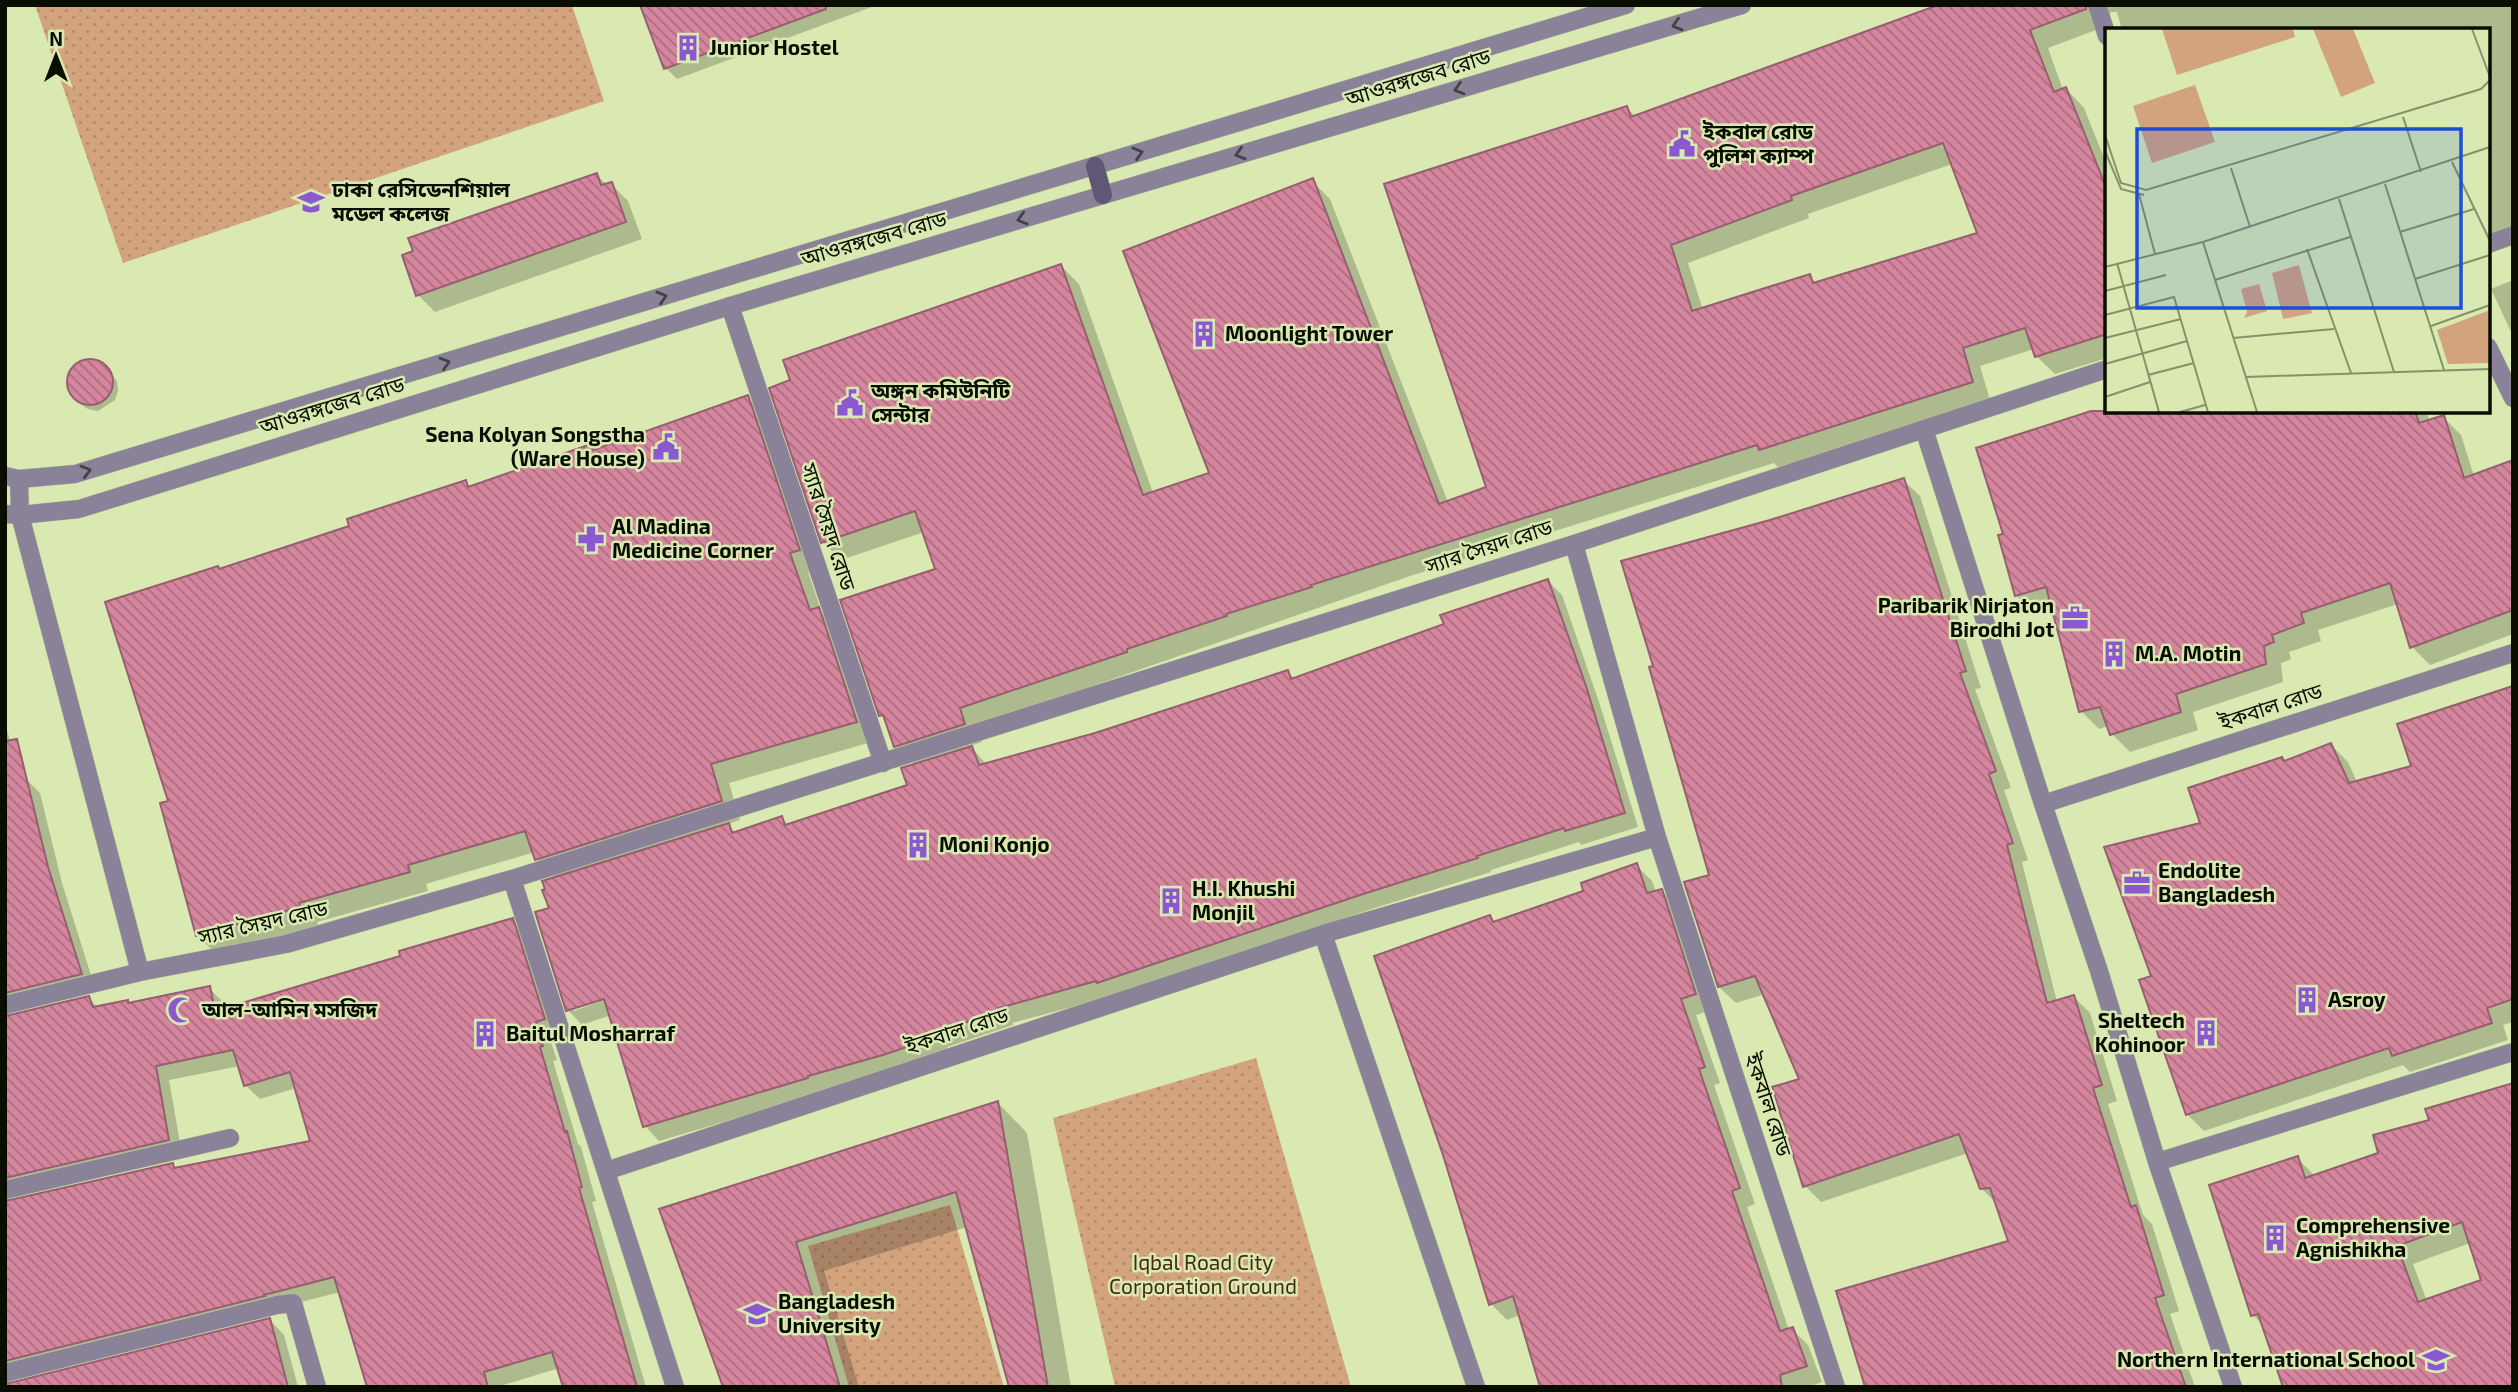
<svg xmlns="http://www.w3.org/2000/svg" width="2518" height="1392" font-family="'Exo 2','Noto Sans Bengali',sans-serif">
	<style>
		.park { fill: url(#park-dots) }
		.shadow { fill: #0003; fill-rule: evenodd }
		.building { fill: url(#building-back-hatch); stroke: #965f6f; stroke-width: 2; fill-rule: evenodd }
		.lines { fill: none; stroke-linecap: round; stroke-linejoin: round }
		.minor-casing { stroke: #b8c695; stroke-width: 19 }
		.tertiary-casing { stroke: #b8c695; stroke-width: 19 }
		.secondary-casing { stroke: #b8c695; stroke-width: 19 }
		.minor { stroke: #8a8298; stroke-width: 18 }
		.tertiary { stroke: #8a8298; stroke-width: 18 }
		.secondary { stroke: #615675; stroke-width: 18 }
		.oneway { stroke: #444244 }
		.labels { text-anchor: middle; stroke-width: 5; stroke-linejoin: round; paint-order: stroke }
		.poi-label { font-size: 21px; font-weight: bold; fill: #0a0e00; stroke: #d9e9b1; text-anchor: start }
		.street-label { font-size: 21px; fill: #0a0e00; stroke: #d9e9b1 }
		.park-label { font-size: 21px; fill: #442a13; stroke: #d9e9b1 }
		.inset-road { fill: none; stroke: #86916a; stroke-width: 2 }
		.view { fill: #1d4ed8; fill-opacity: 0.15; stroke: #1d4ed8; stroke-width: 3.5 }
		.inset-edge { fill: none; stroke: #0a0e00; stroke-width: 3.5 }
	</style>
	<defs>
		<pattern id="park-dots" width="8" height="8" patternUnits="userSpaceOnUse" patternTransform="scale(1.75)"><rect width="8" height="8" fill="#d2a37d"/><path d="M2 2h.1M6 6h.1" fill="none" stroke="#b38b6a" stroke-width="1.8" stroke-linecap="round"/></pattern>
		<pattern id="building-back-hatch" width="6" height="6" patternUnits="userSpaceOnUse" patternTransform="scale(1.75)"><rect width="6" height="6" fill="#d5869e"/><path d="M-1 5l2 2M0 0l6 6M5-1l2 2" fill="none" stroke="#ab6c7e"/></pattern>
	</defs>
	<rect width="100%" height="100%" fill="#d9e9b1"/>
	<path class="park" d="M 35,5 L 572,5 L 604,101 L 123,263 Z
		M 1256,1058 L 1351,1387 L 1115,1387 L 1053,1118 Z
		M 950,1205 L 1004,1387 L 849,1387 L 808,1246 Z"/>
	<path class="shadow" d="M 642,5 L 877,5 L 677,79 L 666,68 Z
		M 1944,5 L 2513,5 L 2513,229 L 2488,237 L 2488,30 L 2122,30 L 2117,12 L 2111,12 L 2104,21 L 2104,27 L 2048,48 L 2063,90 L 2066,89 L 2084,108 L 2107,165 L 2107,358 L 2055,374 L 2036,356 L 2034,349 L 1980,366 L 1990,400 L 1779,468 L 1774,463 L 1413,575 L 977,726 L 982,742 L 970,746 L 987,765 L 1095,734 L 1288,672 L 1295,679 L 1446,625 L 1548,581 L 1562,595 L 1599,702 L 1638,827 L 1581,845 L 1579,842 L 1491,870 L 1491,872 L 1378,907 L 1113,996 L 1012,1023 L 1013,1025 L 947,1047 L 949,1052 L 898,1069 L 821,1090 L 822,1093 L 659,1141 L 645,1126 L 611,1015 L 582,1025 L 568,1010 L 537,913 L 551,909 L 557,879 L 537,859 L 535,852 L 426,884 L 428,891 L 317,922 L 318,926 L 216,954 L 197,935 L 171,802 L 220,571 L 351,527 L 466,482 L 471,488 L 590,446 L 595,451 L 747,397 L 766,416 L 818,569 L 808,572 L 822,613 L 837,628 L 875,741 L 729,783 L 740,820 L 727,824 L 736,833 L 781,818 L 789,826 L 909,787 L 916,765 L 896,746 L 888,722 L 881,715 L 937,570 L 924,532 L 841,560 L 823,542 L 1061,266 L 1079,284 L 1153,493 L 1211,475 L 1312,181 L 1330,199 L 1448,502 L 1488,488 L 1627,108 L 1636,117 ZM 1952,164 L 1979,234 L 1817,284 L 1810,276 L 1703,310 L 1688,263 L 1809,218 L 1808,214 ZM 611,994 L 612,997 L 574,1011 L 574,1007 Z
		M 597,175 L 607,185 L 611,184 L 628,201 L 642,239 L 435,312 L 418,295 Z
		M 2513,280 L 2513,336 L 2491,289 Z
		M 88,360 L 97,361 L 106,367 L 117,381 L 118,391 L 115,400 L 98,411 L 88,409 L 80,404 L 69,389 L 68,380 L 71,370 L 78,363 Z
		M 2117,411 L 2426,411 L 2430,421 L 2443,417 L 2461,435 L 2474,476 L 2513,462 L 2513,634 L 2430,665 L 2412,647 L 2398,604 L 2318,630 L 2321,641 L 2289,652 L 2291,659 L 2281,663 L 2283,682 L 2193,712 L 2198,730 L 2130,752 L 2112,734 L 2109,726 L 2099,729 L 2081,711 L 2054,607 L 2034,613 L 2016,595 L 2005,535 Z
		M 1903,480 L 1920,496 L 1981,688 L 1975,689 L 2011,788 L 2004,790 L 2028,860 L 2022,862 L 2057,1002 L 2074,997 L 2090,1013 L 2117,1101 L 2108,1104 L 2143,1215 L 2152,1224 L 2179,1311 L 2170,1314 L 2195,1387 L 1867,1387 L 2011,1242 L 1997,1204 L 1981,1188 L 1968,1153 L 1821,1202 L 1805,1186 L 1801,1080 L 1765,994 L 1736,1003 L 1719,987 L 1711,876 L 1655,667 L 1771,521 Z
		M 2513,687 L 2513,1022 L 2503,1025 L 2508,1040 L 2410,1072 L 2403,1065 L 2204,1131 L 2187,1114 L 2153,977 L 2202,825 L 2285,763 L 2331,745 L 2348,762 L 2357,782 L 2413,767 Z
		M 5,722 L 20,780 L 26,779 L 40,793 L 62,883 L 95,988 L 10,1011 L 9,1018 L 89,998 L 98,1008 L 129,1004 L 209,988 L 223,1002 L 225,1009 L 402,957 L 512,920 L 526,934 L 558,1033 L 549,1036 L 557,1060 L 553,1061 L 578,1144 L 581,1147 L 596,1201 L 592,1202 L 646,1387 L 565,1387 L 559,1368 L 497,1387 L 369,1387 L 340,1292 L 17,1376 L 6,1386 L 270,1320 L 284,1335 L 298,1387 L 5,1387 ZM 240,1066 L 245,1085 L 260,1099 L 296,1088 L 312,1142 L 177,1169 L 172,1165 L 9,1203 L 11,1196 L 182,1154 L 169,1080 Z
		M 1636,865 L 1652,881 L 1656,892 L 1661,891 L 1678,907 L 1711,1010 L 1696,1015 L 1720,1083 L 1714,1085 L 1755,1204 L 1747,1207 L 1789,1330 L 1792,1329 L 1808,1345 L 1822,1382 L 1808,1387 L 1541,1387 L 1520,1315 L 1507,1320 L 1491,1304 L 1490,917 L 1496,923 L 1586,892 Z
		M 2513,1085 L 2513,1387 L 2264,1326 L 2253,1315 L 2297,1158 L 2315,1176 L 2380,1154 L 2431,1121 ZM 2470,1243 L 2483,1281 L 2427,1301 L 2413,1264 Z
		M 998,1103 L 1027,1133 L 1071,1387 L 1011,1387 L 967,1227 L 824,1271 L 859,1387 L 725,1387 L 661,1210 Z"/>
	<path class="building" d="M 640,5 L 826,5 L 826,9 L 664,69 Z
		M 1938,5 L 2086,5 L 2086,9 L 2030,30 L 2054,92 L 2066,87 L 2107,190 L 2107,334 L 2035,357 L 2025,328 L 1963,348 L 1973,382 L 1759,450 L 1757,445 L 1311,585 L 1312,587 L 1226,614 L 1227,616 L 1127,649 L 1127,652 L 960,708 L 965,724 L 894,747 L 883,715 L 879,716 L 840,600 L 935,569 L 915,511 L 821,543 L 769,388 L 790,380 L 783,360 L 1061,264 L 1143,495 L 1209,473 L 1123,251 L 1313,178 L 1439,504 L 1486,487 L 1384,184 L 1627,106 L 1631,117 ZM 1943,143 L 1977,233 L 1813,283 L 1810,274 L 1692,311 L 1671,245 L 1792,200 L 1791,196 Z
		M 597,173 L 601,185 L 612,182 L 626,222 L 416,296 L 402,255 L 413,251 L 408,238 Z
		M67 382a23 23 0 1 1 46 0a23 23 0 1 1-46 0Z
		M 748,395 L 800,550 L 790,553 L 810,610 L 819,607 L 857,722 L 711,764 L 722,801 L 535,860 L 525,831 L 408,865 L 410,872 L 299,903 L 300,907 L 196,936 L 160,803 L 168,801 L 105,602 L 218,566 L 219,569 L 349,526 L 347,519 L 466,480 L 468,487 L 591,444 L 593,450 Z
		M 2091,411 L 2415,411 L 2419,423 L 2444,415 L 2464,478 L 2513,460 L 2513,610 L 2410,648 L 2390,583 L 2301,613 L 2304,623 L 2272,635 L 2274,642 L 2264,646 L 2266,664 L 2176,694 L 2181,712 L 2110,735 L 2100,707 L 2079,712 L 2046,587 L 2015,596 L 1998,535 L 2003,534 L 1976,448 Z
		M 1904,478 L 1966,671 L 1960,673 L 1996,771 L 1989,774 L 2013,843 L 2007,845 L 2047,1003 L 2074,995 L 2102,1085 L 2093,1088 L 2131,1207 L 2136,1205 L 2164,1295 L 2155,1298 L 2186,1387 L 1865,1387 L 1836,1291 L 2008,1241 L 1990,1188 L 1980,1189 L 1959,1134 L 1803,1187 L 1772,1087 L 1799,1079 L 1755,976 L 1718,987 L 1684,882 L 1709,875 L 1649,667 L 1653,666 L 1621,561 L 1770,520 Z
		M 1548,579 L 1586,686 L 1625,813 L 1565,831 L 1564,828 L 1477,856 L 1478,858 L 1363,894 L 1097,983 L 1096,981 L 999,1008 L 1000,1011 L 934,1033 L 936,1037 L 883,1055 L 808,1076 L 808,1078 L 643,1127 L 604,999 L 566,1011 L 535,912 L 549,908 L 542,890 L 545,889 L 542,881 L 729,823 L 732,833 L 782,816 L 785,825 L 907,785 L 901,768 L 972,746 L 979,765 L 1095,733 L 1288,670 L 1291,679 L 1444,624 L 1440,615 Z
		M 2513,686 L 2513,999 L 2487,1008 L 2492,1023 L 2392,1056 L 2389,1048 L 2186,1115 L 2139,980 L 2151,976 L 2104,847 L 2200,823 L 2188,788 L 2282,757 L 2284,761 L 2331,743 L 2349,783 L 2411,766 L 2397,724 Z
		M 17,739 L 48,867 L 82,974 L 5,993 L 5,741 Z
		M 1637,863 L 1647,893 L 1662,889 L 1696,994 L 1681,999 L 1705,1067 L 1699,1069 L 1740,1188 L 1732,1191 L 1780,1331 L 1793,1327 L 1807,1366 L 1780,1375 L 1782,1387 L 1540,1387 L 1513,1296 L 1489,1305 L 1443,1155 L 1374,956 L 1490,915 L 1493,922 L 1583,891 L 1581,883 Z
		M 513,918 L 545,1019 L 536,1022 L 543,1046 L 540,1047 L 565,1132 L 567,1131 L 582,1187 L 579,1188 L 637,1387 L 563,1387 L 552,1352 L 484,1372 L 488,1387 L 367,1387 L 334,1277 L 264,1295 L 265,1296 L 5,1361 L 5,1201 L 173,1163 L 174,1168 L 310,1141 L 290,1072 L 244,1086 L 233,1050 L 156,1066 L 169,1140 L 5,1178 L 5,1016 L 89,996 L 93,1007 L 128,1000 L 128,1003 L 210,986 L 215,1011 L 400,956 L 399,951 Z
		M 2513,1083 L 2513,1387 L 2283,1387 L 2258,1314 L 2251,1316 L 2209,1185 L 2298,1156 L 2305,1178 L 2378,1153 L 2373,1135 L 2429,1120 L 2425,1109 ZM 2462,1222 L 2481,1280 L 2418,1302 L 2397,1246 Z
		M 998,1101 L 1048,1387 L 1009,1387 L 956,1192 L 796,1242 L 840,1387 L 723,1387 L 659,1209 Z
		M 270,1318 L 288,1387 L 5,1387 L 5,1384 Z"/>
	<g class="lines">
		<g class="minor-casing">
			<path id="minor" d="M 2097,5 L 2107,36
				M 2488,244 L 2513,235
				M 730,306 L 883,763
				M 2488,347 L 2513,398
				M 1924,429 L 2043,804 L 2099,971 L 2157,1162 L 2233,1387
				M 19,479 L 20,515 L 140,972
				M 1574,544 L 1657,837 L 1836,1387
				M 2043,804 L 2513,653
				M 512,879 L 675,1387
				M 1323,934 L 1476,1387
				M 5,1005 L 140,972 L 286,944 L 512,879 L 1574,544 L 2107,369
				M 2157,1162 L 2513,1052
				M 606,1171 L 1323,934 L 1657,837
				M 5,1190 L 230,1138
				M 5,1373 L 277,1305 L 293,1303 L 317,1387"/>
		</g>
		<g class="tertiary-casing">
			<path id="tertiary" d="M 5,476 L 19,479 L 75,474 L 1626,5
				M 5,514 L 20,515 L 79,509 L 730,306 L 1742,5"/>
		</g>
		<g class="secondary-casing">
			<path id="secondary" d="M 1095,166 L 1103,195"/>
		</g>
		<use href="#minor" class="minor"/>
		<use href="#tertiary" class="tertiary"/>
		<use href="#secondary" class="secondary"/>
	</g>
	<defs><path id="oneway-chevron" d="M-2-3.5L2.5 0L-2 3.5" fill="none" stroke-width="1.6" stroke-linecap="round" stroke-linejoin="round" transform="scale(1.75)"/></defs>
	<g class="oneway">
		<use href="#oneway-chevron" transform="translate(1677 25) rotate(163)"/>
		<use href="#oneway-chevron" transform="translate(1459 89) rotate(163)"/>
		<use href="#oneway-chevron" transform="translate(1138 153) rotate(-17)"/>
		<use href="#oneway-chevron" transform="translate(1240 154) rotate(163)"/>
		<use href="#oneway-chevron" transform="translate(1022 219) rotate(164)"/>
		<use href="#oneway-chevron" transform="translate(662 297) rotate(-17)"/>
		<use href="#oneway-chevron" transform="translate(445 363) rotate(-17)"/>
		<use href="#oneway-chevron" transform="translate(86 471) rotate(-16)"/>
	</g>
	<defs>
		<g id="building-bare" transform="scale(2.1)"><path d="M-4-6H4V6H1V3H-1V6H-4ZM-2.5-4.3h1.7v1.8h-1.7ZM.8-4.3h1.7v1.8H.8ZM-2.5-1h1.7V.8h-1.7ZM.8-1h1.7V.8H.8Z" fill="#8b58d0" stroke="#d9e9b1" stroke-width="2.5" paint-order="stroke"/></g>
		<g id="civic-bare" transform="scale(2.1)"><path d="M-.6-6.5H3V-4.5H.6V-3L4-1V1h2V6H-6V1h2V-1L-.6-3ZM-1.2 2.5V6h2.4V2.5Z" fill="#8b58d0" stroke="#d9e9b1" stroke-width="2.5" paint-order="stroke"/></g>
		<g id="university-bare" transform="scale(2.1)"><path d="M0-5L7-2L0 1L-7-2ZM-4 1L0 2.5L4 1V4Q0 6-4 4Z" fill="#8b58d0" stroke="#d9e9b1" stroke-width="2.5" paint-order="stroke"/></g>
		<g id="pharmacy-bare" transform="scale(2.1)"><path d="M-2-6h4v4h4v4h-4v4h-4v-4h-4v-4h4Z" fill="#8b58d0" stroke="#d9e9b1" stroke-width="2.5" paint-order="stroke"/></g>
		<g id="office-bare" transform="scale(2.1)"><path d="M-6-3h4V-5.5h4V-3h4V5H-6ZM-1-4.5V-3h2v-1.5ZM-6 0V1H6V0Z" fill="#8b58d0" stroke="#d9e9b1" stroke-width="2.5" paint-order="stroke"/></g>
		<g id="mosque-bare" transform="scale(2.1)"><path d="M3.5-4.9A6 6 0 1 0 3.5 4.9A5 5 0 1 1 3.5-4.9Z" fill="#8b58d0" stroke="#d9e9b1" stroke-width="2.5" paint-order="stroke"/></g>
		<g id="school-bare" transform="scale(2.1)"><path d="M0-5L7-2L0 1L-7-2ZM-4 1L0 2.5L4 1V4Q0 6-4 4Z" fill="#8b58d0" stroke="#d9e9b1" stroke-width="2.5" paint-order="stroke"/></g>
	</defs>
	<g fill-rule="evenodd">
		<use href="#building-bare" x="688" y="48"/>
		<use href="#civic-bare" x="1682" y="144"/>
		<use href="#university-bare" x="311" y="202"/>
		<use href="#building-bare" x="1204" y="334"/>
		<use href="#civic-bare" x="850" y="403"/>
		<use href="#civic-bare" x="666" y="447"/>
		<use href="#pharmacy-bare" x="591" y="539"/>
		<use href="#office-bare" x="2075" y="618"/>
		<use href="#building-bare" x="2114" y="654"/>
		<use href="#building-bare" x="918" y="845"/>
		<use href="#office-bare" x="2137" y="883"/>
		<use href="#building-bare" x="1171" y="901"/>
		<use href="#building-bare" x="2307" y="1000"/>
		<use href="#mosque-bare" x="181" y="1010"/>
		<use href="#building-bare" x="2206" y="1033"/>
		<use href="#building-bare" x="485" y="1034"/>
		<use href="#building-bare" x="2275" y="1238"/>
		<use href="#university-bare" x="757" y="1314"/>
		<use href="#school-bare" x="2436" y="1360"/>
	</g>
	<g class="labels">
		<g class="poi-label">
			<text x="709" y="55">Junior Hostel</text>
			<text x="1703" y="139">ইকবাল রোড<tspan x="1703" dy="24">পুলিশ ক্যাম্প</tspan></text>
			<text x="332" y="197">ঢাকা রেসিডেনশিয়াল<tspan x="332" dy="24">মডেল কলেজ</tspan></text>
			<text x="1225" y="341">Moonlight Tower</text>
			<text x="871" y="398">অঙ্গন কমিউনিটি<tspan x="871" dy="24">সেন্টার</tspan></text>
			<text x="645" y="442" text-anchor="end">Sena Kolyan Songstha<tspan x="645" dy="24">(Ware House)</tspan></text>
			<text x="612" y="534">Al Madina<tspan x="612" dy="24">Medicine Corner</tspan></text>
			<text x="2054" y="613" text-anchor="end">Paribarik Nirjaton<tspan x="2054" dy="24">Birodhi Jot</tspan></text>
			<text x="2135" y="661">M.A. Motin</text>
			<text x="939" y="852">Moni Konjo</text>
			<text x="2158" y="878">Endolite<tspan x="2158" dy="24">Bangladesh</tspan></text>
			<text x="1192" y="896">H.I. Khushi<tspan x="1192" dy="24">Monjil</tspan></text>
			<text x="2328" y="1007">Asroy</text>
			<text x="202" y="1017">আল-আমিন মসজিদ</text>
			<text x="2185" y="1028" text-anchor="end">Sheltech<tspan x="2185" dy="24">Kohinoor</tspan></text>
			<text x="506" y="1041">Baitul Mosharraf</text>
			<text x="2296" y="1233">Comprehensive<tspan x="2296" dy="24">Agnishikha</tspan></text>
			<text x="778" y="1309">Bangladesh<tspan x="778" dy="24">University</tspan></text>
			<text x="2415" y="1367" text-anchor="end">Northern International School</text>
		</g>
		<g class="street-label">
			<text transform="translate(1418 78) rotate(-17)" y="7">আওরঙ্গজেব রোড</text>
			<text transform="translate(874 239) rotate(-16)" y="7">আওরঙ্গজেব রোড</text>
			<text transform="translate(332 406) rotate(-17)" y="7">আওরঙ্গজেব রোড</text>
			<text transform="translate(828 527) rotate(72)" y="7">স্যার সৈয়দ রোড</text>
			<text transform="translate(1489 547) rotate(-18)" y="7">স্যার সৈয়দ রোড</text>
			<text transform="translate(2271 707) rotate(-18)" y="7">ইকবাল রোড</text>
			<text transform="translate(263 923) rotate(-13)" y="7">স্যার সৈয়দ রোড</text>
			<text transform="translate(957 1031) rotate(-18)" y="7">ইকবাল রোড</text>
			<text transform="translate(1768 1105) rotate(72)" y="7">ইকবাল রোড</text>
		</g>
		<g class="park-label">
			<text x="1203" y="1270">Iqbal Road City<tspan x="1203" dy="24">Corporation Ground</tspan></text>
		</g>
	</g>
	<g transform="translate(2105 28)">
		<rect width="385" height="385" fill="#d9e9b1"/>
		<path d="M 57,1 L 188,1 L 190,9 L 72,47 ZM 208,1 L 248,1 L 270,55 L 236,69 ZM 90,57 L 110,114 L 47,135 L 28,78 ZM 194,237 L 207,285 L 178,291 L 167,245 ZM 154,256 L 162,283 L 139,290 L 142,284 L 136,261 ZM 385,282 L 385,335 L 343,336 L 332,302 Z" fill="#d2a37d"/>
		<path class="inset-road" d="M 367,1 L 385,49M 298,89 L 316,144M 0,107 L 16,155 L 41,162 L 376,61 L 385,52M 0,123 L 16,161 L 39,167M 347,134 L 385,213M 126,140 L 145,199M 280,156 L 339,342M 34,166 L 50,226M 234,171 L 289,344M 295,204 L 369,181M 98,214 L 152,384M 202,221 L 246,345M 12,235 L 54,384M 0,239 L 98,214 L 385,119M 310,251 L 385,227M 110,252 L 245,209M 0,263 L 61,247M 0,287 L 69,269 L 103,384M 326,298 L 385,277M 0,310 L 76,291M 128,310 L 229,301M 0,336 L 82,313M 43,347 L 89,335M 141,349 L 385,341M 0,369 L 45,354M 75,384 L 100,377"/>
		<path class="view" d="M 32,101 L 356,101 L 356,280 L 32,280 Z"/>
		<rect width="385" height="385" class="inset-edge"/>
	</g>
	<rect width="2518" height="1392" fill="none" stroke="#0a0e00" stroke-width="14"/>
	<g transform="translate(56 56)" stroke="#d9e9b1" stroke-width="5" paint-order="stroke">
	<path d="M0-5L12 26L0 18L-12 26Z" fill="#0a0e00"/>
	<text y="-10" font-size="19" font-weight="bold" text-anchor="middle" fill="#0a0e00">N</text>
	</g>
</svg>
